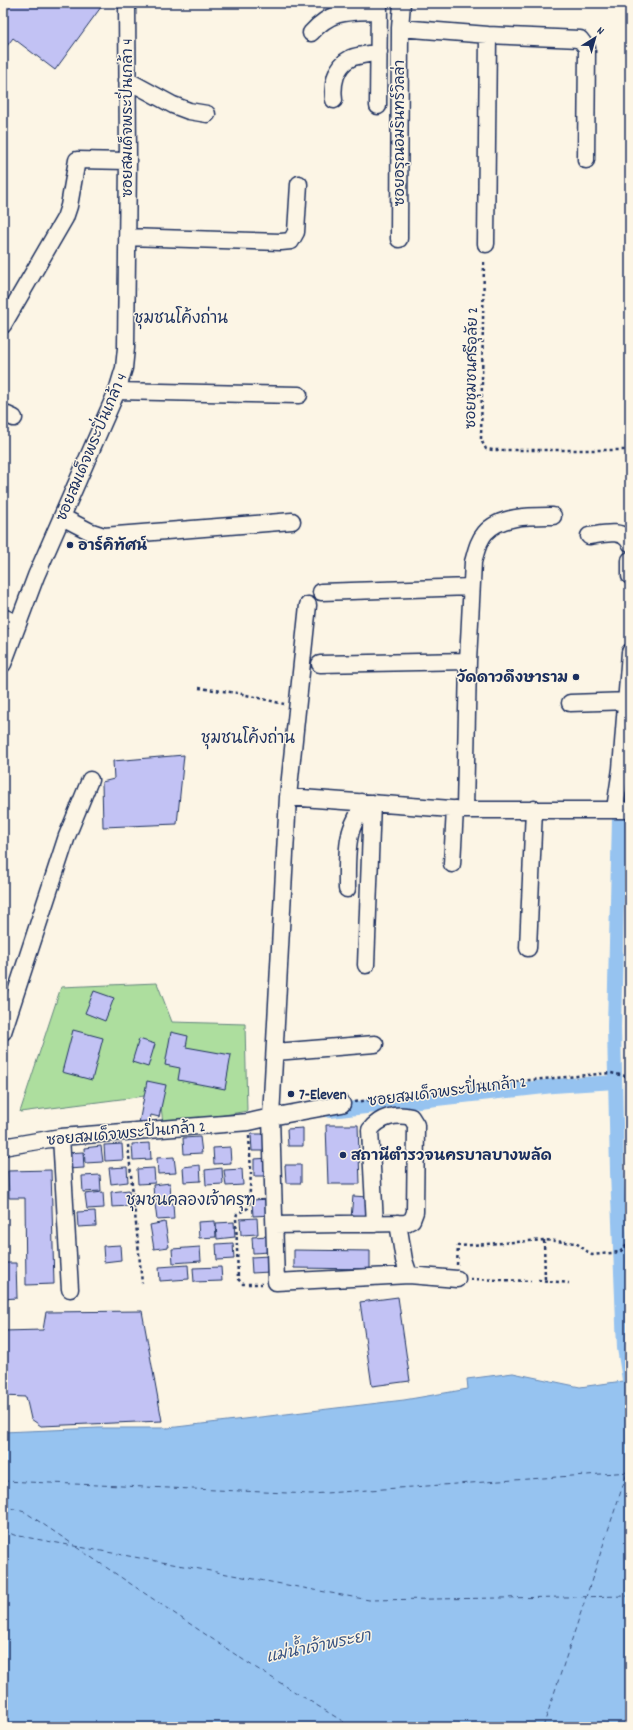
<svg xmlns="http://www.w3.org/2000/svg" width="633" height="1730" font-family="Dekko,'Playpen Sans Thai',sans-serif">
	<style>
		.green { fill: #adde9e; stroke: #64867e }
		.water { fill: #96c3f0; stroke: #6588b6 }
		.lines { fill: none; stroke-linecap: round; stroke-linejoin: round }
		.canal { stroke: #96c3f0; stroke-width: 14 }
		.ferry { stroke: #3a5482; stroke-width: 1; stroke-dasharray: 5 4; stroke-linecap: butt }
		.building { fill: #c2c2f4; stroke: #1b2f5e }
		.minor-casing { stroke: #1b2f5e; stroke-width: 19 }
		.path { stroke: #1b2f5e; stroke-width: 2.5; stroke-dasharray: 3 3; stroke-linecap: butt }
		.minor { stroke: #fcf5e5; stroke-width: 16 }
		.poi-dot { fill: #1b2f5e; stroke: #fcf5e5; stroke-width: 1.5 }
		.labels { text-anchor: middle; stroke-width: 3; stroke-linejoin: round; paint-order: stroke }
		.street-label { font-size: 15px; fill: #1b2f5e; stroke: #fcf5e5 }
		.poi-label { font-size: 15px; font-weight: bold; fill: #1b2f5e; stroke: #fcf5e5; text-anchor: start }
		.neighbourhood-label { font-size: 16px; fill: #1b2f5e; stroke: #fcf5e5 }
		.water-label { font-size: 16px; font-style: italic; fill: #3a5482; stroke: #fcf5e5 }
	</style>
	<rect width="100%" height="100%" fill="#fcf5e5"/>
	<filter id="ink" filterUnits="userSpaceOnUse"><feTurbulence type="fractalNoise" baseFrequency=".025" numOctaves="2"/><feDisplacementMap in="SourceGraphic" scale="8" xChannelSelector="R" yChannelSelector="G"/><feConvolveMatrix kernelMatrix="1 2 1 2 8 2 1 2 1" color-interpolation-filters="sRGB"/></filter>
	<g filter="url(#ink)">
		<path class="green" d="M 157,983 L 172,1022 L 245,1024 L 247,1111 L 163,1126 L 160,1094 L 20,1112 L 61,987 Z"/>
		<path class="water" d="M 513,1373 L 580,1387 L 630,1380 L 630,1727 L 3,1727 L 3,1432 L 99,1428 L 168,1428 L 404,1400 L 468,1389 L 467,1379 Z"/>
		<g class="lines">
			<path class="canal" d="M 619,818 L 614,1027 L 617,1172 L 624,1348 L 630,1386
				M 330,1111 L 553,1086 L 615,1082"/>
			<path class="ferry" d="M 3,1481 L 311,1494 L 630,1472
				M 3,1506 L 25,1512 L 74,1545
				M 3,1530 L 14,1535 L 369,1600 L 630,1596
				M 76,1547 L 248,1663 L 352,1727
				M 543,1727 L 630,1464"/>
		</g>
		<path class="building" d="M 3,3 L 104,3 L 55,70 L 13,38 L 3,51 Z
			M 184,755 L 177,824 L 103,827 L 102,782 L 114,779 L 113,761 Z
			M 94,991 L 114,998 L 105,1021 L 85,1013 Z
			M 73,1030 L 103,1038 L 92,1080 L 62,1072 Z
			M 171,1032 L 188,1036 L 186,1047 L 231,1055 L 225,1089 L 178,1080 L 180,1068 L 165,1065 Z
			M 139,1039 L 155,1044 L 148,1067 L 132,1062 Z
			M 147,1081 L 166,1085 L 159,1117 L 151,1115 L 149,1125 L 139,1123 Z
			M 326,1125 L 358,1125 L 360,1184 L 328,1184 Z
			M 303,1128 L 303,1146 L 288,1146 L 287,1129 Z
			M 251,1134 L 267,1134 L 267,1151 L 252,1151 Z
			M 200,1137 L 202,1153 L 184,1154 L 183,1138 Z
			M 150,1143 L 151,1159 L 133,1160 L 132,1144 Z
			M 122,1144 L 123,1160 L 105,1161 L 104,1145 Z
			M 101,1146 L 103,1162 L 85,1163 L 84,1148 Z
			M 230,1147 L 231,1163 L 214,1164 L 213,1148 Z
			M 83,1152 L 84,1168 L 67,1169 L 66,1153 Z
			M 174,1157 L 176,1173 L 158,1174 L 157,1158 Z
			M 270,1158 L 270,1176 L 254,1176 L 254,1159 Z
			M 200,1165 L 201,1181 L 184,1182 L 183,1167 Z
			M 285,1165 L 301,1165 L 301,1183 L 286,1183 Z
			M 127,1167 L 128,1182 L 111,1184 L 109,1168 Z
			M 154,1168 L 155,1183 L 138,1184 L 137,1169 Z
			M 222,1168 L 223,1184 L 206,1185 L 205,1170 Z
			M 242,1169 L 243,1185 L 226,1186 L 224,1170 Z
			M 51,1170 L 54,1284 L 26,1285 L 25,1198 L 9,1198 L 8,1171 Z
			M 100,1175 L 101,1191 L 83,1192 L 82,1176 Z
			M 170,1183 L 171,1199 L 154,1200 L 153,1185 Z
			M 129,1190 L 130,1206 L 112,1207 L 111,1192 Z
			M 103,1192 L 104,1208 L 87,1209 L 85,1194 Z
			M 353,1196 L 368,1197 L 367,1219 L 351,1218 Z
			M 269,1199 L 271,1215 L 253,1216 L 252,1200 Z
			M 173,1203 L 174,1219 L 157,1220 L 155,1204 Z
			M 95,1211 L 96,1226 L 78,1227 L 77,1212 Z
			M 257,1218 L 258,1234 L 241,1235 L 240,1219 Z
			M 215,1221 L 216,1237 L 199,1238 L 198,1222 Z
			M 165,1222 L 169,1247 L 154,1249 L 150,1225 Z
			M 234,1222 L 235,1237 L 217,1239 L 216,1223 Z
			M 269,1236 L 270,1252 L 253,1253 L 252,1237 Z
			M 233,1243 L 234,1259 L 217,1260 L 216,1244 Z
			M 120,1245 L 121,1260 L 104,1262 L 103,1246 Z
			M 200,1247 L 201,1261 L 173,1263 L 172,1249 Z
			M 294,1250 L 370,1251 L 370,1269 L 294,1268 Z
			M 269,1256 L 270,1272 L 252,1273 L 251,1257 Z
			M 3,1263 L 16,1263 L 17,1298 L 3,1299 Z
			M 188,1265 L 189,1279 L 160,1281 L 159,1267 Z
			M 221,1267 L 222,1281 L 194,1282 L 193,1268 Z
			M 398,1297 L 410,1381 L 372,1386 L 360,1302 Z
			M 142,1311 L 162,1421 L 41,1426 L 31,1419 L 26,1397 L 3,1396 L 3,1331 L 43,1330 L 46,1312 Z"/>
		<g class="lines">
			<g class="minor-casing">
				<path id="minor" d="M 400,28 L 488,35 L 580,39 L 587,48 L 586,160
					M 311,33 C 332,9 349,12 379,11
					M 127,80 L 173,105 L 189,111 L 207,114
					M 334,100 C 332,85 335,66 351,58 C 358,55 370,54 379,52
					M 378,106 L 379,3
					M 127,237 L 281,242 L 291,241 L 296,232 L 299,184
					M 399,239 L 400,28 L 402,3
					M 486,244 L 488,35
					M 3,325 L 65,218 L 69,206 L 77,160 L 128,161
					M 117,391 L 299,395
					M 3,413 L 14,418
					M 62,517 L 89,531 L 104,536 L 292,521
					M 589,536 C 603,534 623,528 630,543
					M 630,560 L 630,576
					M 321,592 L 471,587
					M 308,605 L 288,797 L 271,1117 L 276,1282 L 409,1275 L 457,1279
					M 3,617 L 18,624
					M 3,664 L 36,576 L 117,391 L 124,368 L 126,348 L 128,161 L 127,3
					M 320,664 L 468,661
					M 570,703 L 630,701
					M 288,797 L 465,810 L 630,810
					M 615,809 L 621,769 L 630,652
					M 465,810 L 468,661 L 473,562 C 476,552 478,541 485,533 C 500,515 532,516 553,516
					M 452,864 L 455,809
					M 347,889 C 347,872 346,851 350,835 C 352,822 361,815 361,802
					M 528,948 L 534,809
					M 366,965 L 372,803
					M 3,1032 L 67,836 L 90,780
					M 275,1052 L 375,1044
					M 61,1137 L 70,1289
					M 3,1147 L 61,1137 L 249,1122 L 271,1117 L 342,1104
					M 398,1223 L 404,1260 L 409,1275
					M 275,1225 L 406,1223 L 412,1220 L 415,1212 L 416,1125 L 411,1117 C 396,1113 380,1117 370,1130 L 375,1224"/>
			</g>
			<path class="path" d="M 484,262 L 481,440 L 486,449 L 493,450 L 630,450
				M 199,688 L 238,693 L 284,704
				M 355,1102 L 486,1084 L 611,1073 L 630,1077
				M 249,1136 L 251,1172 L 249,1205 L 248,1208 L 237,1214 L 236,1217 L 238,1279 L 243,1284 L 262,1284
				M 128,1145 L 142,1283
				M 544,1240 L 545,1280
				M 457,1265 L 458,1246 L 544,1240 L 576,1243 L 592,1255 L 620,1252 L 626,1246 L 630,1246
				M 470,1279 L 531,1281
				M 538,1280 L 569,1283"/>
			<use href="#minor" class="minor"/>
		</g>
	</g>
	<g class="poi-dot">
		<circle cx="70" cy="545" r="4"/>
		<circle cx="576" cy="677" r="4"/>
		<circle cx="291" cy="1094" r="4"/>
		<circle cx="343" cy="1155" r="4"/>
	</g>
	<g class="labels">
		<g class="street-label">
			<text transform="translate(127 118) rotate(-90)" y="5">ซอยสมเด็จพระปิ่นเกล้า 4</text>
			<text transform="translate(399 133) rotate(-90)" y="5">ซอยอรุณอมรินทร์วิลล่า</text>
			<text transform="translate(471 368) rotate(-89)" y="5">ซอยชุมชนศรีอุลัย 2</text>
			<text transform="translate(91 447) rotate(-67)" y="5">ซอยสมเด็จพระปิ่นเกล้า 4</text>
			<text transform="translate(447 1091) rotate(-7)" y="5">ซอยสมเด็จพระปิ่นเกล้า 2</text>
			<text transform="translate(126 1133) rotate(-5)" y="5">ซอยสมเด็จพระปิ่นเกล้า 2</text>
		</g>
		<g class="poi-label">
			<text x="78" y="550">อาร์คิทัศน์</text>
			<text x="568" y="682" text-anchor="end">วัดดาวดึงษาราม</text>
			<text x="299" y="1099">7-Eleven</text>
			<text x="351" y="1160">สถานีตำรวจนครบาลบางพลัด</text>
		</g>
		<g class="neighbourhood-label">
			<text x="181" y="323">ชุมชนโค้งถ่าน</text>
			<text x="248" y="743">ชุมชนโค้งถ่าน</text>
			<text x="191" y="1205">ชุมชนคลองเจ้าครุฑ</text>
		</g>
		<g class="water-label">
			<text transform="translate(318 1645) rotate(-12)" y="6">แม่น้ำเจ้าพระยา</text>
		</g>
	</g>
	<rect width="633" height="1730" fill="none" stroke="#fcf5e5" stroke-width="16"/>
	<rect x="8" y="8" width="617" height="1714" fill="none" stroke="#1b2f5e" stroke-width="1.5" filter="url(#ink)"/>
	<g transform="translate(595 38) rotate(37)" stroke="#fcf5e5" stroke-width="3" paint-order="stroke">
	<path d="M0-3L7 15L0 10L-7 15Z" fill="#1b2f5e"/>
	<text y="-6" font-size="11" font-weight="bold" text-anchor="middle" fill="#1b2f5e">N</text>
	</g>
</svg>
